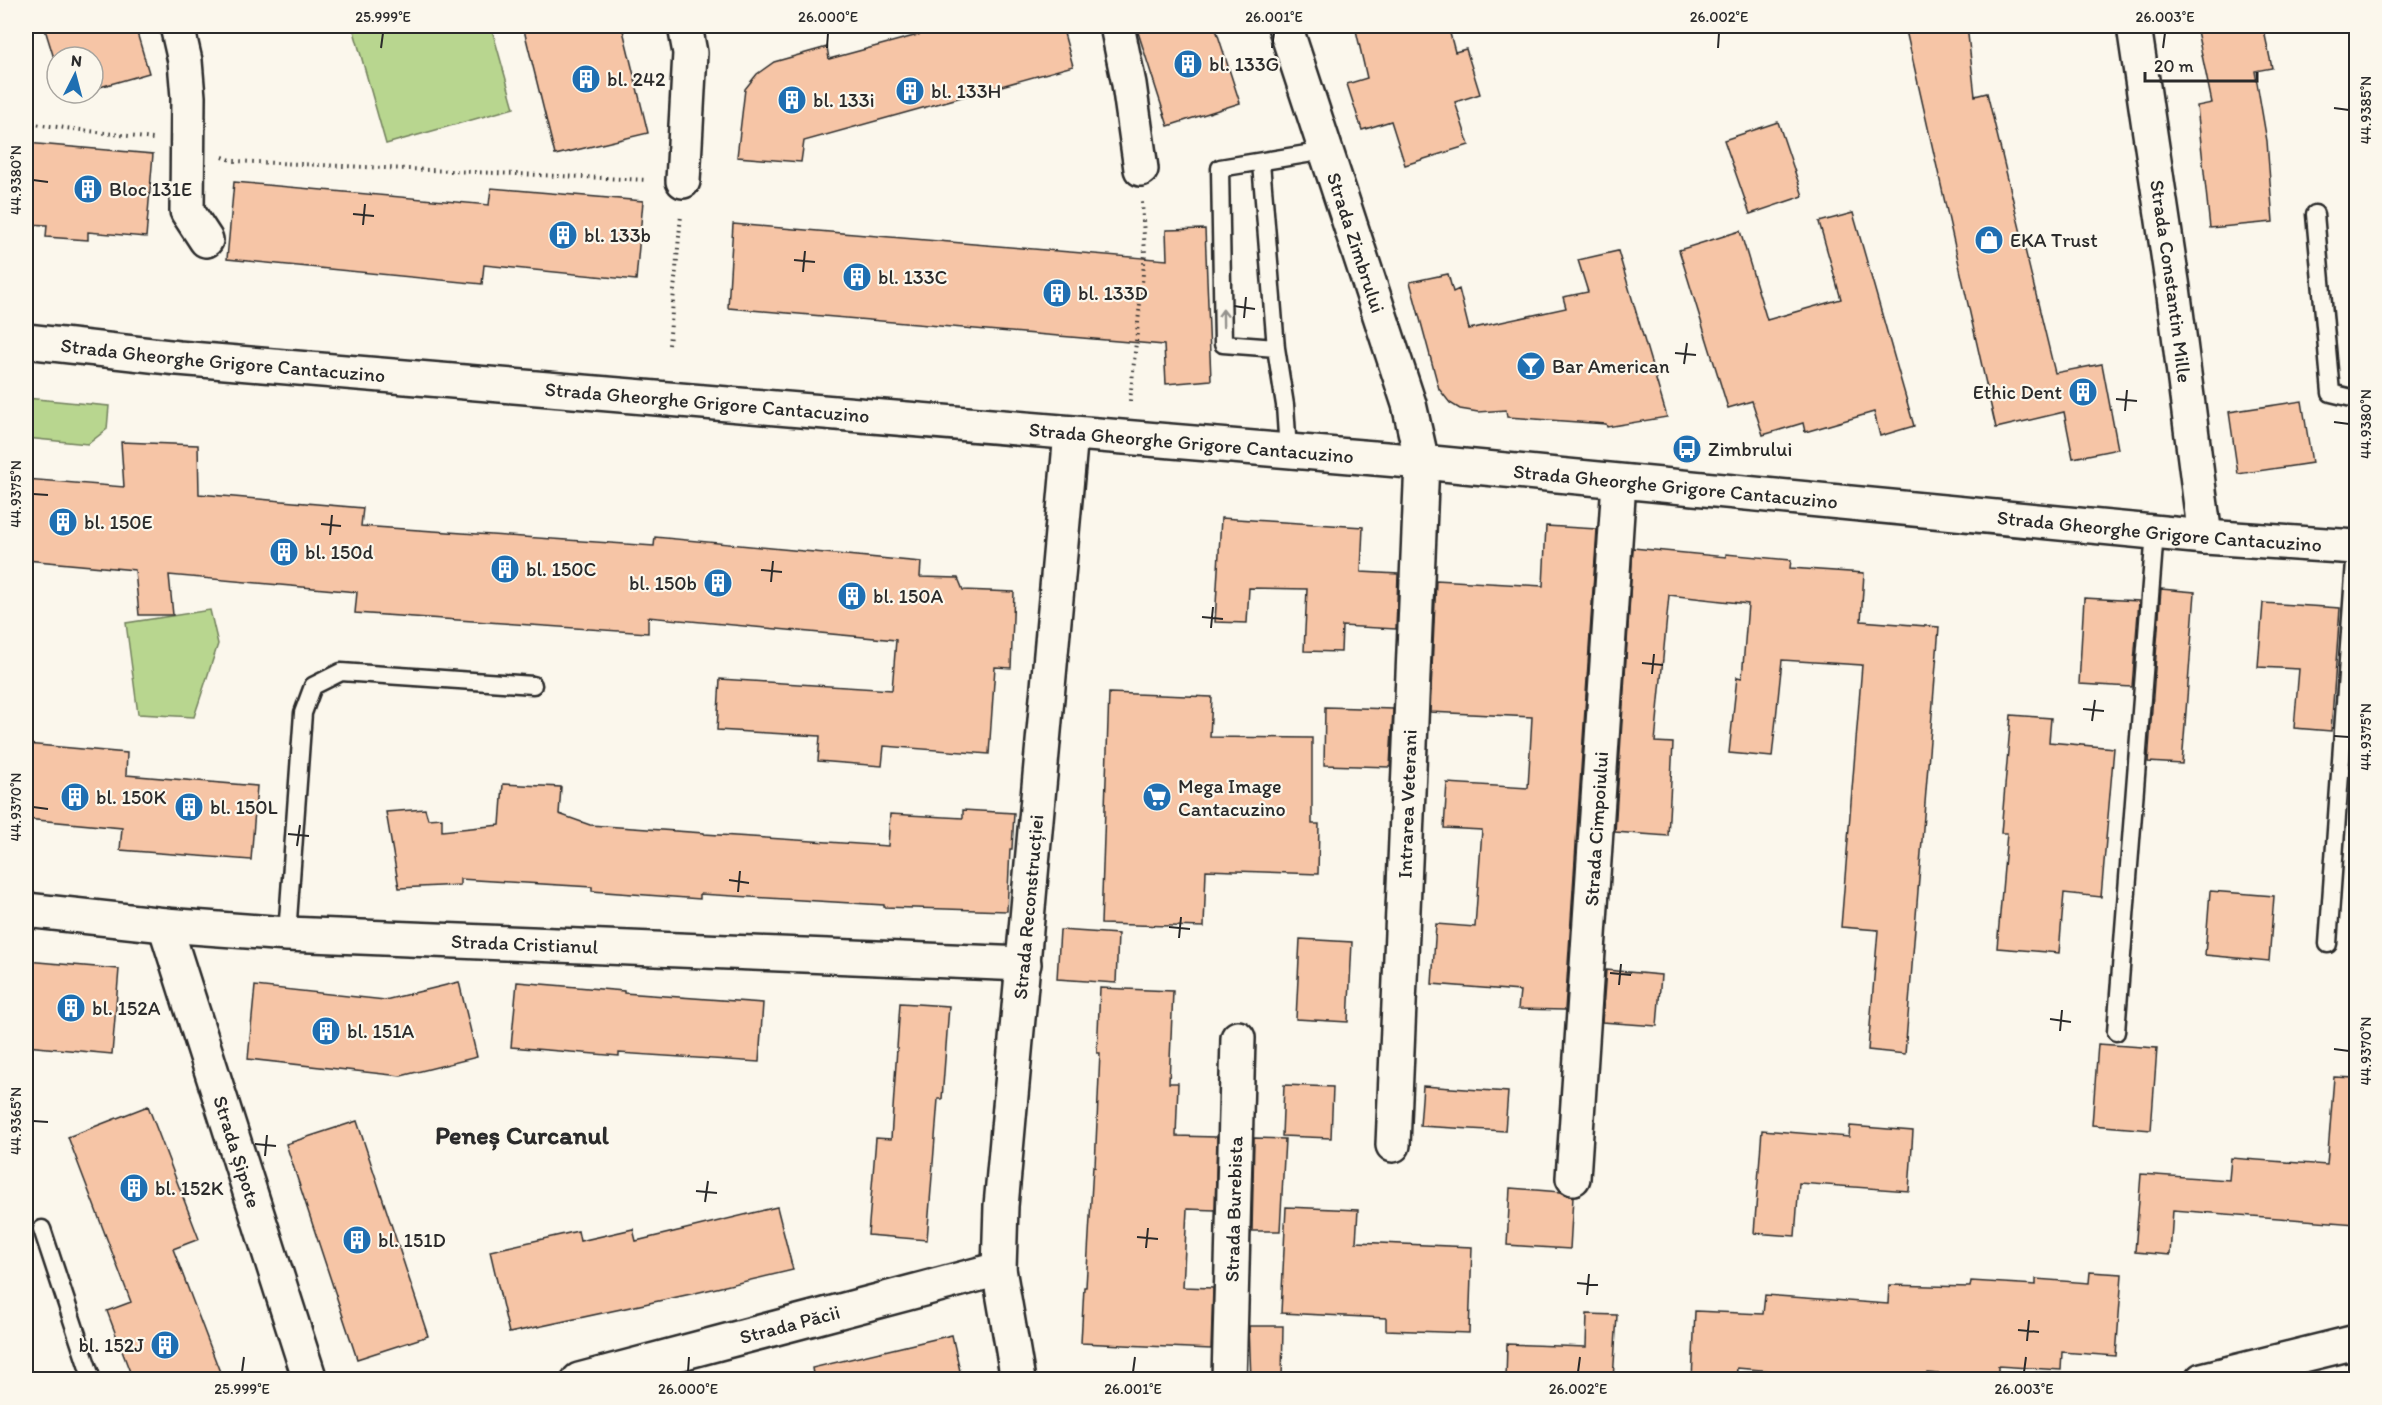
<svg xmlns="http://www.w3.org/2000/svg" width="2382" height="1405" font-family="Itim,sans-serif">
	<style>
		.green { fill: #b8d68f; stroke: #72805d; stroke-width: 1.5 }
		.building { fill: #f6c5a6; stroke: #2b2b2b; stroke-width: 1.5 }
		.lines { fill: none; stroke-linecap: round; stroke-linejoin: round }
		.service-casing { stroke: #2b2b2b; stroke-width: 21 }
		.minor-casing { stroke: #2b2b2b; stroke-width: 38 }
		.tertiary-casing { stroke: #2b2b2b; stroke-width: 38 }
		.secondary-casing { stroke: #2b2b2b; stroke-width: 38 }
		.path { stroke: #2b2b2b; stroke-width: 4; stroke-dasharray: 1.5 4.5; stroke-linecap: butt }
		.service { stroke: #fbf7ec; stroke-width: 16 }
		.minor { stroke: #fbf7ec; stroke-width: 33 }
		.tertiary { stroke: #fbf7ec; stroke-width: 33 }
		.secondary { stroke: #fbf7ec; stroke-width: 33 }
		.oneway { stroke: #93918c }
		.ticks { fill: none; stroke: #2b2b2b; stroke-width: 2 }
		.labels { text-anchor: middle; stroke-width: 4.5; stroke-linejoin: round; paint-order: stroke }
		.poi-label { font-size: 20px; fill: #2b2b2b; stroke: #fbf7ec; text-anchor: start }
		.street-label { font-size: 20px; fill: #2b2b2b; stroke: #fbf7ec }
		.district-label { font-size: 26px; font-weight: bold; fill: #2b2b2b; stroke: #fbf7ec }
		.neatline { fill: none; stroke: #2b2b2b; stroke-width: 2 }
		.ticks-label { font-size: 15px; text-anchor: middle; fill: #2b2b2b }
	</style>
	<rect width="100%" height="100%" fill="#fbf7ec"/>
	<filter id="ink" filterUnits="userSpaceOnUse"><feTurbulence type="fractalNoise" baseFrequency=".0167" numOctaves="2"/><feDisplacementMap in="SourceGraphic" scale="12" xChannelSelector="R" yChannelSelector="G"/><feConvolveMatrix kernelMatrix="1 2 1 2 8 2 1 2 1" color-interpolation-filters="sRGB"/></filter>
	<g filter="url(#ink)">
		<path class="green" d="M 374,26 L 491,26 L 514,108 L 386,144 L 354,31 Z
			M 26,398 L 109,406 L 107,429 L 88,444 L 26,438 Z
			M 210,610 L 218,644 L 194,717 L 138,714 L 126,623 Z"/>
		<path class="building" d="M 44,26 L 135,26 L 149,73 L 93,89 L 93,57 L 57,57 L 57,68 Z
			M 523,26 L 622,26 L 648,133 L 555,155 Z
			M 951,26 L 1062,26 L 1073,66 L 804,141 L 801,162 L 737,157 L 745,89 L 757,74 L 774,62 L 827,47 L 829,59 Z
			M 1136,26 L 1215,26 L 1240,103 L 1168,126 Z
			M 1355,26 L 1448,26 L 1455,52 L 1466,49 L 1480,94 L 1455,102 L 1469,145 L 1405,165 L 1391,121 L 1362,130 L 1347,84 L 1367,78 Z
			M 1905,26 L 1967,26 L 1975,96 L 1987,93 L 2055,373 L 2102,364 L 2118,449 L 2073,458 L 2064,412 L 1996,428 Z
			M 2196,26 L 2263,26 L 2272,68 L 2255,71 L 2267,141 L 2273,222 L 2210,228 L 2197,106 L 2212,103 Z
			M 1778,122 L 1803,196 L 1750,214 L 1724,140 Z
			M 26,143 L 153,154 L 146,237 L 88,232 L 88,240 L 46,237 L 47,225 L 26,224 Z
			M 234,182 L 489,205 L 491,188 L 643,201 L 636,280 L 484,265 L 482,284 L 227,259 Z
			M 1853,213 L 1914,426 L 1880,436 L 1874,412 L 1805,432 L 1803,423 L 1763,435 L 1752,401 L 1728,408 L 1679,250 L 1740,231 L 1767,320 L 1841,299 L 1819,222 Z
			M 733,224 L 1167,260 L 1166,230 L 1205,229 L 1211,380 L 1166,384 L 1164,345 L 728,308 Z
			M 1618,251 L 1667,417 L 1607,427 L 1606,424 L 1507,417 L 1506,410 L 1478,412 L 1460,409 L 1450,403 L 1439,389 L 1410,282 L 1448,274 L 1453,292 L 1459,289 L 1469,329 L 1566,308 L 1563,297 L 1588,292 L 1578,260 Z
			M 2302,401 L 2312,463 L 2238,474 L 2229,412 Z
			M 121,442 L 198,445 L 199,494 L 363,508 L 361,526 L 654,546 L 655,537 L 921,562 L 920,577 L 958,578 L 963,590 L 1014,592 L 1011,668 L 995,667 L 989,754 L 884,746 L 882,766 L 818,761 L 820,736 L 717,730 L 720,679 L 892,690 L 896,640 L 648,617 L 648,633 L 355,613 L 357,592 L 169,575 L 173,615 L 139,615 L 135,570 L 26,560 L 26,479 L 124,487 Z
			M 1221,518 L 1363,527 L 1361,572 L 1398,574 L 1396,629 L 1342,626 L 1341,652 L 1304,651 L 1307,589 L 1249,588 L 1247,623 L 1215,622 Z
			M 1546,526 L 1597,529 L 1565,1010 L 1518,1009 L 1520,991 L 1432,984 L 1436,924 L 1475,927 L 1482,830 L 1444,828 L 1447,783 L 1528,788 L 1532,717 L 1430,712 L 1436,580 L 1543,586 Z
			M 1633,548 L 1726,557 L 1726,554 L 1791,560 L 1790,568 L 1864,573 L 1861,621 L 1939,627 L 1905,1054 L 1868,1050 L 1878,930 L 1841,927 L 1862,665 L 1782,660 L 1772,757 L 1729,753 L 1737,677 L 1742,678 L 1748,604 L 1669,595 L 1655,742 L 1673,743 L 1668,836 L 1615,832 Z
			M 2161,589 L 2195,592 L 2182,764 L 2148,762 Z
			M 2084,598 L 2139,601 L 2132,687 L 2079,684 Z
			M 2263,603 L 2340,608 L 2331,731 L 2294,728 L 2299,669 L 2258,667 Z
			M 1109,693 L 1212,697 L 1210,737 L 1312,738 L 1312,824 L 1319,824 L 1318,874 L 1206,870 L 1204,927 L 1101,924 Z
			M 1325,707 L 1393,709 L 1390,767 L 1324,765 Z
			M 2011,715 L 2051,718 L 2049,742 L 2114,748 L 2101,897 L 2064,893 L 2059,953 L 1997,948 L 2007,833 L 2001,833 Z
			M 26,744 L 127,753 L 126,775 L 257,786 L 251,860 L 120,850 L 122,828 L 26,819 Z
			M 503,784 L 561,787 L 559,814 L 590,825 L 704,833 L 704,834 L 888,846 L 890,814 L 963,818 L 963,810 L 1014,813 L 1012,849 L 1010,849 L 1007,911 L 884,907 L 884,905 L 700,894 L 700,899 L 592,891 L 592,887 L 460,879 L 460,885 L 399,888 L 386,812 L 425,809 L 428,819 L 442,818 L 442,831 L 500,825 Z
			M 2210,891 L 2274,896 L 2269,961 L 2205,955 Z
			M 1060,930 L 1118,934 L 1116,983 L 1057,979 Z
			M 1300,939 L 1352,942 L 1348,1022 L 1296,1019 Z
			M 26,961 L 119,969 L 112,1054 L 26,1046 Z
			M 1606,970 L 1661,975 L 1657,1026 L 1602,1022 Z
			M 459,982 L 477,1057 L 401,1076 L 248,1059 L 255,986 L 385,1000 Z
			M 517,982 L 624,991 L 624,993 L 763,1003 L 759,1062 L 619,1053 L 619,1056 L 511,1047 Z
			M 1100,988 L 1173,991 L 1169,1083 L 1178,1083 L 1176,1136 L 1217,1137 L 1215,1210 L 1187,1209 L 1183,1287 L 1213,1288 L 1211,1349 L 1081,1343 L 1084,1287 L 1086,1287 L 1093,1166 L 1095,1167 L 1100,1053 L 1097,1053 Z
			M 900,1003 L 949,1006 L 942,1099 L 938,1099 L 927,1240 L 868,1235 L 876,1138 L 891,1139 Z
			M 2098,1044 L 2157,1048 L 2151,1130 L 2092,1125 Z
			M 2334,1077 L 2356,1078 L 2356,1224 L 2173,1210 L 2170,1255 L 2135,1252 L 2141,1174 L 2229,1180 L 2231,1158 L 2327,1165 Z
			M 1284,1085 L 1333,1087 L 1331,1138 L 1282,1136 Z
			M 1423,1086 L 1508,1092 L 1505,1131 L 1420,1126 Z
			M 148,1106 L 199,1239 L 173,1249 L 223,1380 L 133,1380 L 107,1311 L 131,1302 L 68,1137 Z
			M 357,1121 L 428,1336 L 357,1359 L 286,1144 Z
			M 1850,1126 L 1913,1131 L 1909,1191 L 1799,1183 L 1795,1236 L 1754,1233 L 1762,1130 L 1849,1137 Z
			M 1254,1138 L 1285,1139 L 1280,1231 L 1252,1231 Z
			M 1510,1188 L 1561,1192 L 1573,1197 L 1570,1249 L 1507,1245 Z
			M 777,1207 L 793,1270 L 691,1294 L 509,1333 L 490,1251 L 578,1231 L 580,1241 L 633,1229 L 636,1241 Z
			M 1286,1207 L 1358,1210 L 1356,1242 L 1472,1247 L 1469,1333 L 1386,1330 L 1386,1318 L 1281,1313 Z
			M 2090,1272 L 2122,1274 L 2116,1356 L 2062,1352 L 2061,1370 L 1998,1366 L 1998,1378 L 1927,1373 L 1927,1380 L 1887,1380 L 1737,1368 L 1736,1380 L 1692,1380 L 1695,1311 L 1763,1314 L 1765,1295 L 1888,1304 L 1889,1285 L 1970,1287 L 1971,1281 L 2036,1285 L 2036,1279 L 2089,1283 Z
			M 1587,1314 L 1617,1315 L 1613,1380 L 1506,1380 L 1507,1344 L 1586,1347 Z
			M 1249,1326 L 1283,1326 L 1282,1380 L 1251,1380 Z
			M 952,1335 L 962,1380 L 814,1380 L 812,1368 Z"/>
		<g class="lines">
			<g class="service-casing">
				<path id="service" d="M 1261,163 L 1276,348 L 1285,405 L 1288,451
					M 2315,214 L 2331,393 L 2356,399
					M 1276,348 L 1223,344 L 1220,168 L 1325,151
					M 287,934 L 303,713 L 313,686 L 341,672 L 533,685
					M 2328,944 L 2356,547
					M 2116,1032 L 2155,532
					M 42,1229 L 92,1380"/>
			</g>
			<g class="minor-casing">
				<g id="minor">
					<path d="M 177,26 L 185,61 L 188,97 L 187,211 L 206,240"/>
					<path d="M 1117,26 L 1129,84 L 1141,169"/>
					<path id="s1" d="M 1285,26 L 1409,404 L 1422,462 L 1393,1145"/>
					<path id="s2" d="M 2134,26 L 2173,288 L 2205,537"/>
					<path d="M 683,181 L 690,53 L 685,26"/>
					<path id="s3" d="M 26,910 L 165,925 L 287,934 L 1024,964"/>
					<path id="s4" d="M 165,925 L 310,1380"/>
					<path id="s5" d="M 1573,1178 L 1619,482"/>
					<path id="s6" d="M 579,1380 L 999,1269"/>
					<path id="s7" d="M 1018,1380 L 999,1269 L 1001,1206 L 1071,433"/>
					<path id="s8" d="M 1229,1380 L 1238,1038"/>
				</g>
			</g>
			<g class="tertiary-casing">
				<path id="tertiary" d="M 2202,1380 L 2356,1342"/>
			</g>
			<g class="secondary-casing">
				<g id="secondary">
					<path id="s9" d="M 26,341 L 178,358 L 1422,462 L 2205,537 L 2356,547"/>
				</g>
			</g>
			<path class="path" d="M 26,123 L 153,139
				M 223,157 L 234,161 L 647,180
				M 669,345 L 681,215
				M 1130,401 L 1145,254 L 1142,202"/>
			<use href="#service" class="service"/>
			<use href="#minor" class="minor"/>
			<use href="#tertiary" class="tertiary"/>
			<use href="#secondary" class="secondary"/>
		</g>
		<defs><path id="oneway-shaft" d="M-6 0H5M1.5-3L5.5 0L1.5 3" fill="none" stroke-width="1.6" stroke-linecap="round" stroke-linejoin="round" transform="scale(1.5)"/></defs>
		<use class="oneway" href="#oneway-shaft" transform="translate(1223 318) rotate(-91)"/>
	</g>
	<path class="ticks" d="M 381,48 L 383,33M 827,48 L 828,33M 1272,48 L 1274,33M 1718,48 L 1719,33M 2163,48 L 2165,33M 2334,108 L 2349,110M 33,180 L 48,182M 353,214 L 374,216M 363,225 L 365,204M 794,260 L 815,262M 803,272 L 805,251M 1234,306 L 1255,309M 1244,318 L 1246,297M 1675,353 L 1696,355M 1684,364 L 1687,343M 2116,399 L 2137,401M 2125,411 L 2127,390M 2334,422 L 2349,424M 33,494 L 48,495M 321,524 L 341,526M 330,535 L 332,515M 761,570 L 782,572M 771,582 L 773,561M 1202,617 L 1223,619M 1211,628 L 1213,607M 1642,663 L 1663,665M 1652,674 L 1654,654M 2083,709 L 2104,711M 2092,721 L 2095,700M 2334,736 L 2349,737M 33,807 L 48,809M 288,834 L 309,836M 297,846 L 300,825M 729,880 L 749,883M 738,892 L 740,871M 1169,927 L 1190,929M 1179,938 L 1181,917M 1610,973 L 1631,975M 1619,985 L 1621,964M 2050,1019 L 2071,1022M 2060,1031 L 2062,1010M 2334,1049 L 2349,1051M 33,1121 L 48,1122M 255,1144 L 276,1146M 265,1156 L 267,1135M 696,1191 L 717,1193M 705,1202 L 708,1181M 1137,1237 L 1158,1239M 1146,1248 L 1148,1228M 1577,1283 L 1598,1285M 1587,1295 L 1589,1274M 2018,1330 L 2039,1332M 2027,1341 L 2029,1320M 242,1372 L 244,1357M 688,1372 L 689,1357M 1133,1372 L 1135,1357M 1578,1372 L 1580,1357M 2024,1372 L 2026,1357"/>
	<defs>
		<g id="building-disc" transform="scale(1.5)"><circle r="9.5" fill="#1f6fb2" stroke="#fbf7ec"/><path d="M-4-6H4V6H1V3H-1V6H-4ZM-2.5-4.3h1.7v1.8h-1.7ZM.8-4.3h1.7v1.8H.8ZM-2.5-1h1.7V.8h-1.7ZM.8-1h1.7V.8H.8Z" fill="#fff"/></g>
		<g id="shop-disc" transform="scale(1.5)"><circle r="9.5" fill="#1f6fb2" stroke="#fbf7ec"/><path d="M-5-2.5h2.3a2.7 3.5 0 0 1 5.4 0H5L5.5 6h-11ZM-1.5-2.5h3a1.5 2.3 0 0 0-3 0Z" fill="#fff"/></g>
		<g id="bar-disc" transform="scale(1.5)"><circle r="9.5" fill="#1f6fb2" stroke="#fbf7ec"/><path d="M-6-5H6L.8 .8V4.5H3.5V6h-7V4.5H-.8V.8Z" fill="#fff"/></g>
		<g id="bus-disc" transform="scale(1.5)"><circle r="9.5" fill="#1f6fb2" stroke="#fbf7ec"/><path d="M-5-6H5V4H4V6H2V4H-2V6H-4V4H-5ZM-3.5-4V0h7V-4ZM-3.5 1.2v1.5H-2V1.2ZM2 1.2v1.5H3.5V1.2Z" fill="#fff"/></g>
		<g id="supermarket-disc" transform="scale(1.5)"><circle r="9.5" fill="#1f6fb2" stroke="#fbf7ec"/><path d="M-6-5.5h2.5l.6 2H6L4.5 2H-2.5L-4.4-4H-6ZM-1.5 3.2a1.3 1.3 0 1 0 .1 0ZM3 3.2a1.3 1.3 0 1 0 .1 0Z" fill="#fff"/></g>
	</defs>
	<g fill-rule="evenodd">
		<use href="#building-disc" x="1188" y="64"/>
		<use href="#building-disc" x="586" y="79"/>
		<use href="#building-disc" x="910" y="91"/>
		<use href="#building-disc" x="792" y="100"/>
		<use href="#building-disc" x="88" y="189"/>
		<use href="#building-disc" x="563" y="235"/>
		<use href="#shop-disc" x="1989" y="240"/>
		<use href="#building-disc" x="857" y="277"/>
		<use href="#building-disc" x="1057" y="293"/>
		<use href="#bar-disc" x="1531" y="366"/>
		<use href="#building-disc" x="2083" y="392"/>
		<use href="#bus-disc" x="1687" y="449"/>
		<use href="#building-disc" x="63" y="522"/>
		<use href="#building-disc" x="284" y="552"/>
		<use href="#building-disc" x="505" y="569"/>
		<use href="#building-disc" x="718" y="583"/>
		<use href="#building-disc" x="852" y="596"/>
		<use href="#building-disc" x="75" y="797"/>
		<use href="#supermarket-disc" x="1157" y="797"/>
		<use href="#building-disc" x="189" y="807"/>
		<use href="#building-disc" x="71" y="1008"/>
		<use href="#building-disc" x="326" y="1031"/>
		<use href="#building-disc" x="134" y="1188"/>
		<use href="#building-disc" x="357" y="1240"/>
		<use href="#building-disc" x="165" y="1345"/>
	</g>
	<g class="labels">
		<g class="poi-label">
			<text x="1209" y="71">bl. 133G</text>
			<text x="607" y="86">bl. 242</text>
			<text x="931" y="98">bl. 133H</text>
			<text x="813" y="107">bl. 133i</text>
			<text x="109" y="196">Bloc 131E</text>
			<text x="584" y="242">bl. 133b</text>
			<text x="2010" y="247">EKA Trust</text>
			<text x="878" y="284">bl. 133C</text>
			<text x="1078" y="300">bl. 133D</text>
			<text x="1552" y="373">Bar American</text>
			<text x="2062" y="399" text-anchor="end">Ethic Dent</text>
			<text x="1708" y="456">Zimbrului</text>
			<text x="84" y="529">bl. 150E</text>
			<text x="305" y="559">bl. 150d</text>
			<text x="526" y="576">bl. 150C</text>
			<text x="697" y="590" text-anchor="end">bl. 150b</text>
			<text x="873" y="603">bl. 150A</text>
			<text x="1178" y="793">Mega Image<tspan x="1178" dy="23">Cantacuzino</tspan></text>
			<text x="96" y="804">bl. 150K</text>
			<text x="210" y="814">bl. 150L</text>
			<text x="92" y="1015">bl. 152A</text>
			<text x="347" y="1038">bl. 151A</text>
			<text x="155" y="1195">bl. 152K</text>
			<text x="378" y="1247">bl. 151D</text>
			<text x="144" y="1352" text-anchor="end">bl. 152J</text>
		</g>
		<g class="street-label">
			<text dy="7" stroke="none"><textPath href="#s1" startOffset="228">Strada Zimbrului</textPath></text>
			<text dy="7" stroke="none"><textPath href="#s2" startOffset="258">Strada Constantin Mille</textPath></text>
			<text dy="7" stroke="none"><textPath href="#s9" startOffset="198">Strada Gheorghe Grigore Cantacuzino</textPath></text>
			<text dy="7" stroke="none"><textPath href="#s9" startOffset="684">Strada Gheorghe Grigore Cantacuzino</textPath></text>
			<text dy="7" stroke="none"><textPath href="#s9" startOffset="1170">Strada Gheorghe Grigore Cantacuzino</textPath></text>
			<text dy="7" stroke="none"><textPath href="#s9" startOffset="1656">Strada Gheorghe Grigore Cantacuzino</textPath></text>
			<text dy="7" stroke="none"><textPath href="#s9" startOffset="2142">Strada Gheorghe Grigore Cantacuzino</textPath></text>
			<text transform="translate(1407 804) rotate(-88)" y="7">Intrarea Veterani</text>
			<text dy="7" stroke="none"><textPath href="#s5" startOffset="350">Strada Cimpoiului</textPath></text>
			<text dy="7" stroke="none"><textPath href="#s7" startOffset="476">Strada Reconstrucției</textPath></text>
			<text dy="7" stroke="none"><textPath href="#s3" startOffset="500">Strada Cristianul</textPath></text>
			<text dy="7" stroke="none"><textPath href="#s4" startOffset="238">Strada Șipote</textPath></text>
			<text dy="7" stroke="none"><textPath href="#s8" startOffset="171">Strada Burebista</textPath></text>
			<text dy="7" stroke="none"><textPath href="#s6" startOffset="218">Strada Păcii</textPath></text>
		</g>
		<g class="district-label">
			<text x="522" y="1144">Peneș Curcanul</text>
		</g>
	</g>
	<rect width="2382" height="1405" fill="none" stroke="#fbf7ec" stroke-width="66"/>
	<g transform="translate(75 75) rotate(6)"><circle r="28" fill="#fbf7ec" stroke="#a8a59f" stroke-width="1.5"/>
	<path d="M0-4.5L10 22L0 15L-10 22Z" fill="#1f6fb2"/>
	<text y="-9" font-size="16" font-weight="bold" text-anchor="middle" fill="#2b2b2b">N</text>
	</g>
	<path d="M2145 72v9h112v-9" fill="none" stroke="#2b2b2b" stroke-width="3"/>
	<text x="2154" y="72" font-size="18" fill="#2b2b2b" stroke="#fbf7ec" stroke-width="4.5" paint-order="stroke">20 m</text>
	<rect x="33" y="33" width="2316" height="1339" class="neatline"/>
	<g class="ticks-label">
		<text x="383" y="22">25.999°E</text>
		<text x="828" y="22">26.000°E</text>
		<text x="1274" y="22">26.001°E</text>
		<text x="1719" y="22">26.002°E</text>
		<text x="2165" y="22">26.003°E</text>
		<text transform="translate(2366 110) rotate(-90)" y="5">44.9385°N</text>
		<text transform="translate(16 180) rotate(-90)" y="5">44.9380°N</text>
		<text transform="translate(2366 424) rotate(-90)" y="5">44.9380°N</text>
		<text transform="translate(16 494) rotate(-90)" y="5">44.9375°N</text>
		<text transform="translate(2366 737) rotate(-90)" y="5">44.9375°N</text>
		<text transform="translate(16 807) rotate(-90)" y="5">44.9370°N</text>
		<text transform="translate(2366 1051) rotate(-90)" y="5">44.9370°N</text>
		<text transform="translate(16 1121) rotate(-90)" y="5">44.9365°N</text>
		<text x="242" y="1394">25.999°E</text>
		<text x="688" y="1394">26.000°E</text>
		<text x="1133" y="1394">26.001°E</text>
		<text x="1578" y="1394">26.002°E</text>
		<text x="2024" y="1394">26.003°E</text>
	</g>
</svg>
